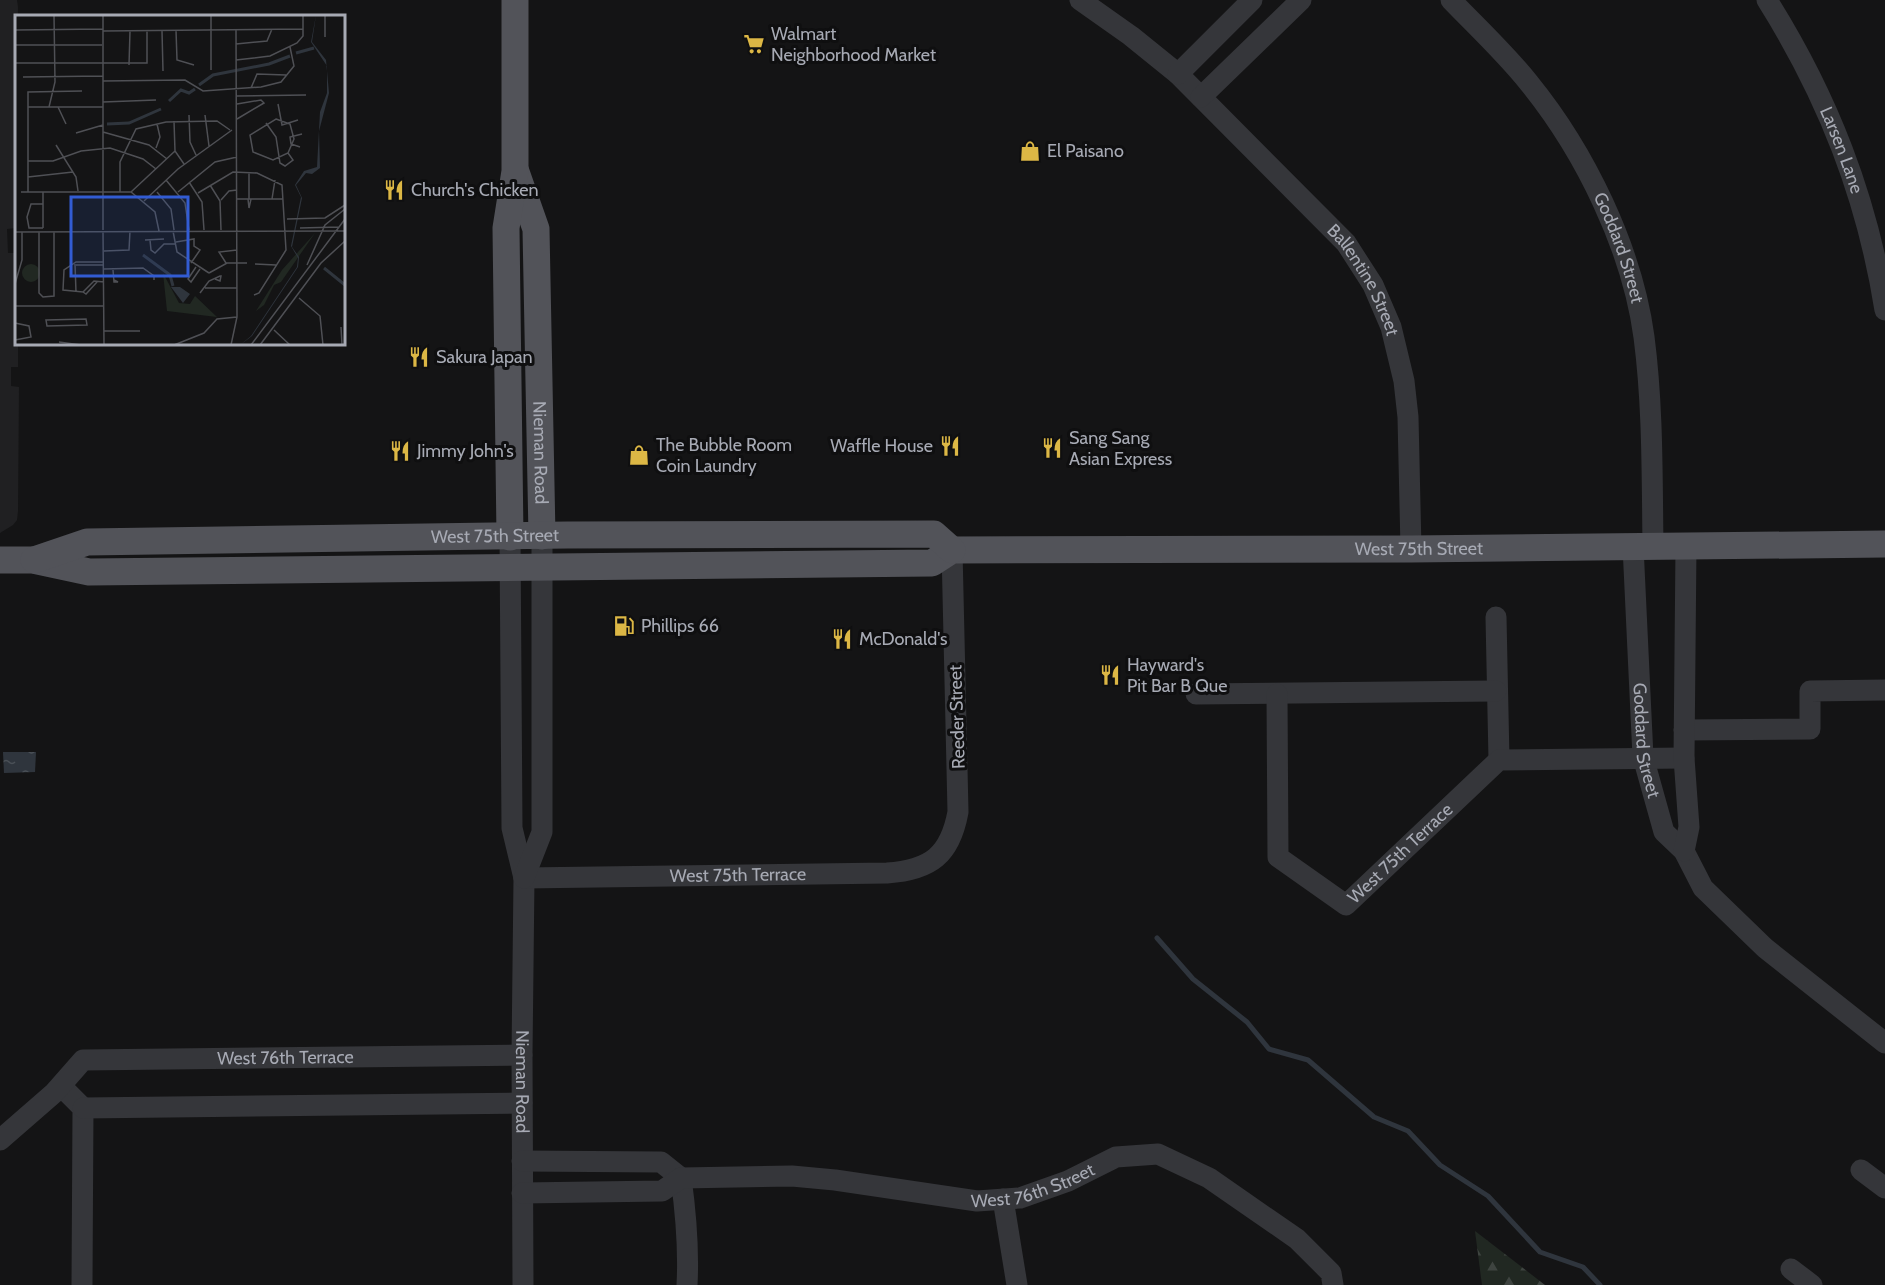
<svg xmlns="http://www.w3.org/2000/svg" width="1885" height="1285" font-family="Cabin,sans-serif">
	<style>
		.built { fill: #202022 }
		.forest { fill: url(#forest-firs) }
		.water { fill: url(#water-ripples) }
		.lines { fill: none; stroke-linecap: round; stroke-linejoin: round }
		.stream { stroke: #2f353d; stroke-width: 5 }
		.minor { stroke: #35363a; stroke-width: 21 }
		.major { stroke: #525359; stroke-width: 27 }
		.labels { text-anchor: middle; stroke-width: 6; stroke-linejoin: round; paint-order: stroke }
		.poi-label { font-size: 18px; fill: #a7aab4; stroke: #0f0f10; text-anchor: start }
		.street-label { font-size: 18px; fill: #a7aab4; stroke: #0f0f10 }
		.inset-river { fill: none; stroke: #2f353d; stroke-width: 3 }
		.inset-road { fill: none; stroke: #4f5055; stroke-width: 1.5 }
		.view { fill: #325cd3; fill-opacity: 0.15; stroke: #325cd3; stroke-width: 3 }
		.inset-edge { fill: none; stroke: #a7aab4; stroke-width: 3 }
	</style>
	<defs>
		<pattern id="forest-firs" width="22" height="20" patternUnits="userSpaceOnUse" patternTransform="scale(1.5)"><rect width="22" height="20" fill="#212822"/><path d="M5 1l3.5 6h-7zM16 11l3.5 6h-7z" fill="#3e4440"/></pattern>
		<pattern id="water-ripples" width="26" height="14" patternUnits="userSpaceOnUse" patternTransform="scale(1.5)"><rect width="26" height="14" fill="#2f353d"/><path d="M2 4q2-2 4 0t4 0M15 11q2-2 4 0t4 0" fill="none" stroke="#4a5057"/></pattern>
	</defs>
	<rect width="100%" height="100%" fill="#141415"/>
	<path class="built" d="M 0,0 L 17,0 L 18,7 L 16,228 L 7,229 L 8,253 L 16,253 L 16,344 L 18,344 L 18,367 L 11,367 L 11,386 L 19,387 L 18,511 L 17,520 L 13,525 L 0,533 Z"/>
	<path class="forest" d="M 1475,1231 L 1545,1285 L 1482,1285 Z"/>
	<path class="water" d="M 3,752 L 36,752 L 35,772 L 4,773 Z"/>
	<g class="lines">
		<path class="stream" d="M 1157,938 L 1193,979 L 1247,1022 L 1269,1049 L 1308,1060 L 1374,1117 L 1408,1131 L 1440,1165 L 1488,1196 L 1540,1252 L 1583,1267 L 1600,1285"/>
		<g class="minor">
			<path id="s1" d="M 1080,0 L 1131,36 L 1178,74 L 1346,243 L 1373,285 L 1391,327 L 1404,381 L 1408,417 L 1411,549"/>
			<path id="s2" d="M 1451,0 C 1477,27 1506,54 1529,83 C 1585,152 1632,248 1644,337 C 1653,406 1652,476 1653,546"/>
			<path id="s3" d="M 1767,0 C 1828,97 1867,197 1885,310"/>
			<path d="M 1178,74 L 1252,0"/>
			<path d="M 1201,97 L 1301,0"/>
			<path id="s4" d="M 510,537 L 512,828 L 524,878 L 522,1055 L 523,1285"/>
			<path id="s5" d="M 1633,546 L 1643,757 L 1664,832 L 1684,851 L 1703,888 L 1765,948 L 1885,1043"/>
			<path d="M 1496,617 L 1499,760"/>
			<path d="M 1196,694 L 1496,691"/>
			<path id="s6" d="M 1277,694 L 1278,857 L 1346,905 L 1499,760 L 1684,758"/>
			<path d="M 1684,730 L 1810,729 L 1810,691 L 1885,690"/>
			<path d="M 1684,851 L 1689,827 L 1684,758 L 1686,546"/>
			<path id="s7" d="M 524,878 L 887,873 C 931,870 950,855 958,812 L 952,550"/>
			<path d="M 524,878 L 542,832 L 542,536"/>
			<path d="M 61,1086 L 83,1108 L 82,1285"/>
			<path d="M 83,1108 L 522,1103"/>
			<path id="s8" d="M 0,1140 L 54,1093 L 83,1060 L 522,1055"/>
			<path d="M 522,1161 L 661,1162 L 681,1178"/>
			<path d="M 1861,1170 L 1885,1188"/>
			<path d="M 681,1178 C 686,1214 689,1248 687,1285"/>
			<path id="s9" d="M 522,1193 L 662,1191 L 681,1178 L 792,1176 L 835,1180 L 977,1201 L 1020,1198 L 1068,1181 L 1116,1157 L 1158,1154 L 1209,1178 L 1297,1239 L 1331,1273 L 1333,1285"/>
			<path d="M 1003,1199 L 1017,1285"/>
			<path d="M 1791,1269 L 1812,1285"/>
		</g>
		<g class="major">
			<path id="s10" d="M 516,172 L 536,229 L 542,536"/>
			<path d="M 510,537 L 506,228 L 515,171 L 515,0"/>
			<path id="s11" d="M 0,560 L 33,560 L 89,572 L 932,563 L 952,550 L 1411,549 L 1885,544"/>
			<path id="s12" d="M 34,560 L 87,542 L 568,535 L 934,534 L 952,550"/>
		</g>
	</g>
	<defs>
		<g id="supermarket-bare" transform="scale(1.62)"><path d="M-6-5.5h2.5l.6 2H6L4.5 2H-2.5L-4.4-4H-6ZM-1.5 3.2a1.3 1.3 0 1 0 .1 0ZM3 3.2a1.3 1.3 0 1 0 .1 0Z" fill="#dcb745" stroke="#0f0f10" stroke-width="2.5" paint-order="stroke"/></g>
		<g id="shop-bare" transform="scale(1.62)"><path d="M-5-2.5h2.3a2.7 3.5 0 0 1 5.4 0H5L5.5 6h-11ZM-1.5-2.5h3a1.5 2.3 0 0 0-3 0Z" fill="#dcb745" stroke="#0f0f10" stroke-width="2.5" paint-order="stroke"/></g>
		<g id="restaurant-bare" transform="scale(1.62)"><path d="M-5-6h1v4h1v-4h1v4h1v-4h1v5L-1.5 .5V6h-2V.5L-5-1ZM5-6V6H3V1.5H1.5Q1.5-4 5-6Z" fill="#dcb745" stroke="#0f0f10" stroke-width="2.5" paint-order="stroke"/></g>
		<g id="fuel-bare" transform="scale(1.62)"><path d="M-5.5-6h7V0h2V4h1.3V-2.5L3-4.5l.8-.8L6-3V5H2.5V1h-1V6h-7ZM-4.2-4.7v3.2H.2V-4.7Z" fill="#dcb745" stroke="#0f0f10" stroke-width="2.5" paint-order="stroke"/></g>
	</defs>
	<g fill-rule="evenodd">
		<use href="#supermarket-bare" x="754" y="44"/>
		<use href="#shop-bare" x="1030" y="151"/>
		<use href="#restaurant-bare" x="394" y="190"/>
		<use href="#restaurant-bare" x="419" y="357"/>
		<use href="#restaurant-bare" x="950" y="446"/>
		<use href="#restaurant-bare" x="1052" y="448"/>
		<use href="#restaurant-bare" x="400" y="451"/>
		<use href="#shop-bare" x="639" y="455"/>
		<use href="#fuel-bare" x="624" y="626"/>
		<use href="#restaurant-bare" x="842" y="639"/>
		<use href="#restaurant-bare" x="1110" y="675"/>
	</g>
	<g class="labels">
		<g class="poi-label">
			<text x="771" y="40">Walmart<tspan x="771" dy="21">Neighborhood Market</tspan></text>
			<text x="1047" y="157">El Paisano</text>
			<text x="411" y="196">Church's Chicken</text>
			<text x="436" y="363">Sakura Japan</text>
			<text x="1069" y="444">Sang Sang<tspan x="1069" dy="21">Asian Express</tspan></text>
			<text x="656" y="451">The Bubble Room<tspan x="656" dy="21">Coin Laundry</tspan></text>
			<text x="933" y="452" text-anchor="end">Waffle House</text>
			<text x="417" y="457">Jimmy John's</text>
			<text x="641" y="632">Phillips 66</text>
			<text x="859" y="645">McDonald's</text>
			<text x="1127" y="671">Hayward's<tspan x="1127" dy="21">Pit Bar B Que</tspan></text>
		</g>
		<g class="street-label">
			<text dy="6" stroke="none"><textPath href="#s3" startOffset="168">Larsen Lane</textPath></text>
			<text dy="6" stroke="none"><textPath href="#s2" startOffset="303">Goddard Street</textPath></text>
			<text dy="6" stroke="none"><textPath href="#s1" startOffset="402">Ballentine Street</textPath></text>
			<text dy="6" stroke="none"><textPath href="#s10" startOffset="284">Nieman Road</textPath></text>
			<text dy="6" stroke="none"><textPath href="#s12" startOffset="464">West 75th Street</textPath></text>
			<text dy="6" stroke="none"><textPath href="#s11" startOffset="1424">West 75th Street</textPath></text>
			<text transform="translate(957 717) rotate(-92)" y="6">Reeder Street</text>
			<text dy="6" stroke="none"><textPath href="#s5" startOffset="195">Goddard Street</textPath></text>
			<text dy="6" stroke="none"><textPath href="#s6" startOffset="321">West 75th Terrace</textPath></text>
			<text dy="6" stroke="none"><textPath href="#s7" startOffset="214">West 75th Terrace</textPath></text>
			<text dy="6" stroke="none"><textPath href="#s8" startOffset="318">West 76th Terrace</textPath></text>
			<text dy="6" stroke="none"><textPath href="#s4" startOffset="546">Nieman Road</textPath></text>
			<text dy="6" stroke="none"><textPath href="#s9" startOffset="519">West 76th Street</textPath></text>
		</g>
	</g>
	<g transform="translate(15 15)">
		<rect width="330" height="330" fill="#141415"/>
		<path d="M 300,218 L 266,267 L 259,270 L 249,290 L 241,296 L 267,255 ZM7 258a9 9 0 1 1 18 0a9 9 0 1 1-18 0ZM 148,258 L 164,288 L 175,289 L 180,281 L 202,302 L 152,296 Z" fill="#212822"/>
		<path d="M 301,0 L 297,27 L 311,45 L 314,78 L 304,116 L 305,153 L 297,159 L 291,158 L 281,170 L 287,183 L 277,232 L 284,242 L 283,252 L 237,321 L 225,330 L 236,321 L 282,252 L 283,243 L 276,231 L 286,182 L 280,170 L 289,156 L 302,152 L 305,97 L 312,78 L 312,51 L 296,27 ZM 156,272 L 165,272 L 175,279 L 168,288 Z" fill="#2f353d"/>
		<path class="inset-river" d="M 281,38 L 299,33M 184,70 L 198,60 L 254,49 L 275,41M 154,86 L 166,75 L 174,78 L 180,74M 92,109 L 114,108 L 146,94M 128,240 L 155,260 L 158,271M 309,253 L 330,270"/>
		<path class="inset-road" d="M 88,0 L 88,215M 310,0 L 310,22M 0,15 L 88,14M 161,15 L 162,45 L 179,50M 88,16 L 288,14M 147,16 L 148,56M 221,29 L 252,26 L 257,14M 0,30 L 87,30M 221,45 L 255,41 L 282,28 L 288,21 L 288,0M 0,48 L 132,48 L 132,16M 114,50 L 115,16M 196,55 L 196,0M 8,62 L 88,61M 88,66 L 170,65 L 188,76 L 246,72 L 266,67 L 279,51 L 275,32M 236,73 L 242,59 L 271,60M 222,81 L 291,80M 88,87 L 141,85M 263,89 L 267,110 L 283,105M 13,92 L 88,92M 34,92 L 40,67 L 39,0M 43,92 L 51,109M 174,100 L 175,127 L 181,140M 190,100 L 194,131M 222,104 L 249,88 L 246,85 L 222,89M 261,104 L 275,109 L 279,124 L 273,138 L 258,145 L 238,137 L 235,120 ZM 159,106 L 160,136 L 169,149M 251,108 L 261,122 L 265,148 L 270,151 L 278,145 L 273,138M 88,117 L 134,130 L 152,144M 61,118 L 88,110M 41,130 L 61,162 L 63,176M 285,132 L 276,129 L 275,122 L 287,119M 141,133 L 145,122 L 142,109M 13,146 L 38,146 L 66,136 L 95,133 L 128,144 L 141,154M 13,162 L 58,157M 151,165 L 170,188 L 174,215M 174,167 L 187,187 L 189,215M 195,170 L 205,186 L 206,215M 6,177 L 116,177 L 140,197 L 144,216M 13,177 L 13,77 L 67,76M 28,177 L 28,213M 105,177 L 105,147 L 121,114 L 151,107 L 202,106 L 215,115M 116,177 L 160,136M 142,177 L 156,194 L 159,215M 163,177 L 200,147 L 222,142M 183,178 L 218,157 L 242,158 L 267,170 L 271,235 L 244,278 L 239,280M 222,184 L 268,184M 233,184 L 234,193 L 236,184M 234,184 L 234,157M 257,184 L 260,165M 206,185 L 214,176 L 222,175M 129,186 L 163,154 L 217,115M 28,189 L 16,189 L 12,202 L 14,213 L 28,213M 272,204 L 310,203 L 330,190M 285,213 L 324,212M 88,216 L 89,330M 158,216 L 162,237 L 194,258M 0,217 L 330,216M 24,217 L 24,278 L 28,282 L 39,281 L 39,217M 130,225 L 149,224M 135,225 L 136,235 L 140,238 L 149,229 L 160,229M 161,227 L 179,224 L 179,231 L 185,235 L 176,248M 89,236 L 114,235 L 115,216M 89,247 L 61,247 L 49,255 L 48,275 L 68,277 L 79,266 L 89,267M 211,248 L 204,237 L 222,235M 60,249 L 61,277M 240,249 L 261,250M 61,250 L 89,250M 292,250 L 310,210 L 330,194M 181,252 L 173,264 L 176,267 L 185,254M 89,254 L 128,253 L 139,261 L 139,265M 98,255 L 99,267 L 103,267 L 99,265M 194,258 L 212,248 L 232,248M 0,269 L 7,245 L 7,217M 190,273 L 222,273M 68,277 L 71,279 L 82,267M 185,278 L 194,266 L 205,261 L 206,261 L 205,266 L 200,264M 284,283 L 305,301 L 308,330M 0,291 L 89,291M 31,305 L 71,304 L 72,310 L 32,311 ZM 0,308 L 14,311 L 16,322 L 0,325M 326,312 L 327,330M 259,315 L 275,330M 89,316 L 125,316M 44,327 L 66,330M 159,330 L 189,318 L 202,304 L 222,302M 216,330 L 222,302 L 221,15M 236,330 L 330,204M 245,330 L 306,248 L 330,226"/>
		<path class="view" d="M 56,182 L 173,182 L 173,261 L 56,261 Z"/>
		<rect width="330" height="330" class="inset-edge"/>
	</g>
</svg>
